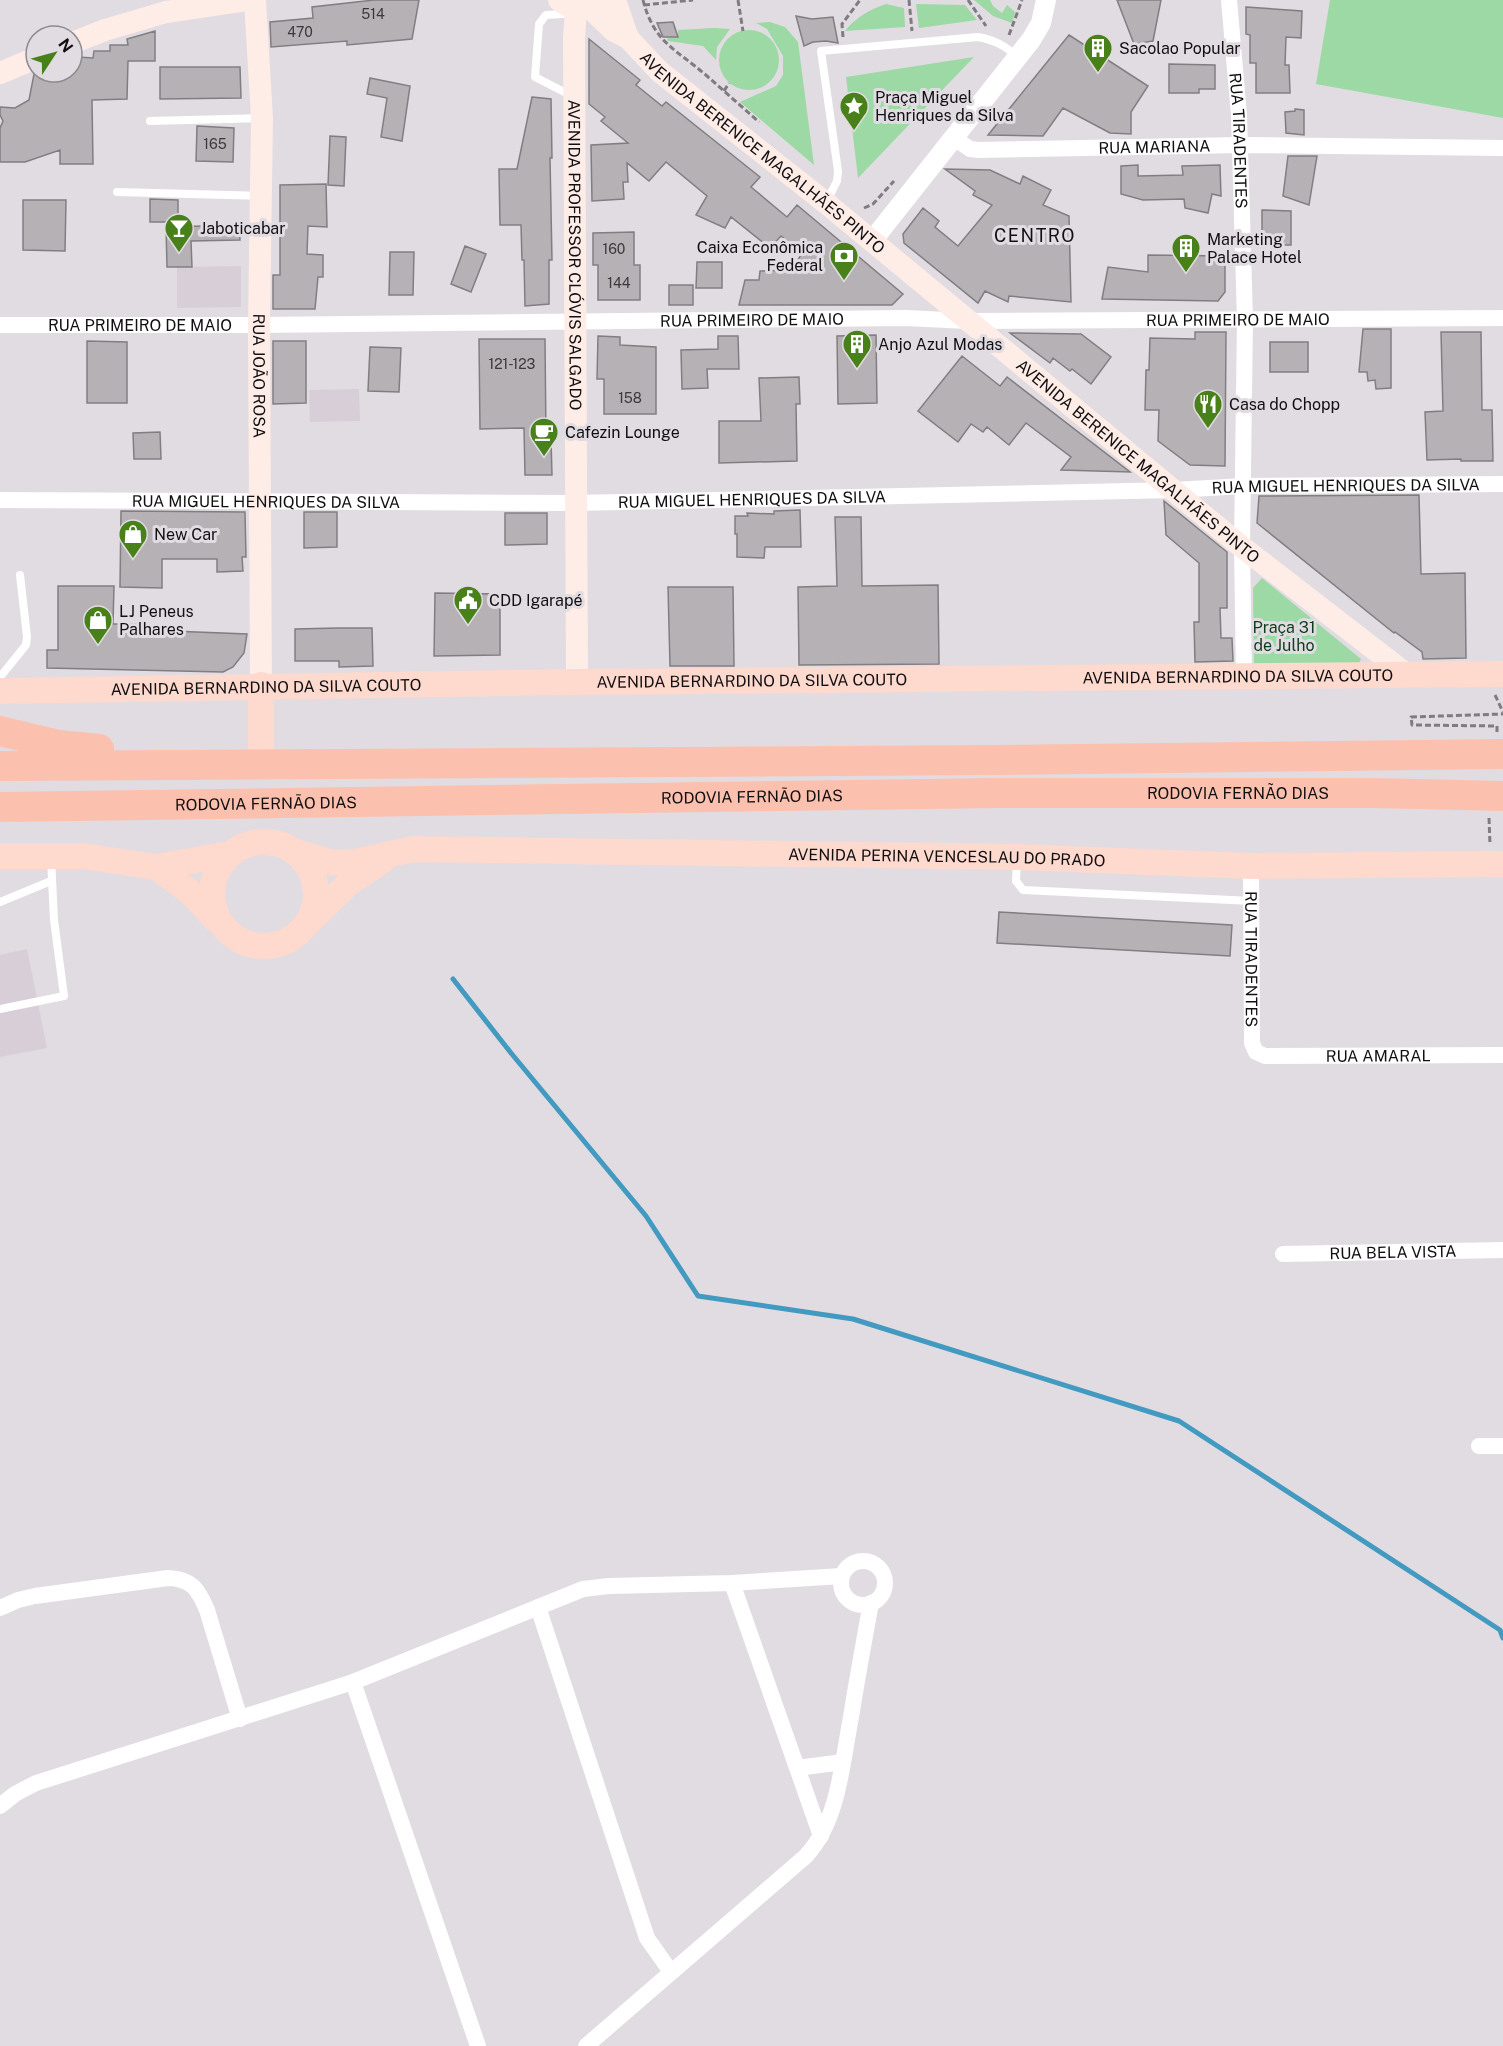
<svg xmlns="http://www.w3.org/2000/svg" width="1503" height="2046" font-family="'Public Sans',sans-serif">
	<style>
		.built { fill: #d8ced8 }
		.green { fill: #9cd9a4 }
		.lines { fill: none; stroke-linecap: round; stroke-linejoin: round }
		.stream { stroke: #439ac1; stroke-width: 5 }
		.building { fill: #b5b1b5; stroke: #817e82; stroke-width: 1.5 }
		.primary-tunnel { stroke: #c2bdc2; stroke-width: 26; stroke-dasharray: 26 13; stroke-linecap: butt }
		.path { stroke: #7f7b7f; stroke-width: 3; stroke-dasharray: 6 3; stroke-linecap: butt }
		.service { stroke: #fff; stroke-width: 8 }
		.minor { stroke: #fff; stroke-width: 16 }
		.tertiary { stroke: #fff; stroke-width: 20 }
		.secondary { stroke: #feece7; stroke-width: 22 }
		.primary { stroke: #fdd9ce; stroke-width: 26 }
		.motorway { stroke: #fbc0ae; stroke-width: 30 }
		.labels { text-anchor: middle; stroke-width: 6; stroke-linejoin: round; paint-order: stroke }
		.number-label { font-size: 14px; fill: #3a383a }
		.poi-label { font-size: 16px; fill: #110f11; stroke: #e1dce1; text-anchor: start }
		.street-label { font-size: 16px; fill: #110f11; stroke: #e1dce1 }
		.park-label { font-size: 16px; fill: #0d3c18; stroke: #e1dce1 }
		.neighbourhood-label { font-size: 18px; letter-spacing: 1.5px; fill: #110f11; stroke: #e1dce1 }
	</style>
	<rect width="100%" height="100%" fill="#e1dce1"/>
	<path class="built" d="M 241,266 L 241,307 L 177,308 L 177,267 Z
		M 359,389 L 360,421 L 310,422 L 309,390 Z
		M 27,949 L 47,1048 L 0,1057 L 0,955 Z"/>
	<path class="green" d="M 974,0 L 990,0 L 993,6 L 1002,13 L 1007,5 L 1015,12 L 1012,23 L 993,16 Z
		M 1330,0 L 1503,0 L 1503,118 L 1316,84 Z
		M 886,4 L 904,8 L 905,27 L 845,31 C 856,17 869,10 886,4 Z
		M 916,4 L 965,5 L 977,20 L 919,28 Z
		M 770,22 L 785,27 L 798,42 L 814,165 L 740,102 L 776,86 L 783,75 L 783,56 L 767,29 L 756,23 Z
		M 714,28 L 730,29 L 717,47 L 716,60 L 703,46 L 668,41 L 667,38 L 678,37 L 678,30 Z
		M719 60a30 30 0 1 1 60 0a30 30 0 1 1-60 0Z
		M 974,57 L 858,178 L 846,77 Z
		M 1262,578 L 1361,659 L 1357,668 L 1254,666 L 1253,588 Z"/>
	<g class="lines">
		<path class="stream" d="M 453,979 L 511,1053 L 646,1216 L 698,1296 L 853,1319 L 1179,1421 L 1500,1630 L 1503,1638"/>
	</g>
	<path class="building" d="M 374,0 L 419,0 L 412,39 L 347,45 L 347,41 L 271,47 L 270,22 L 313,18 L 312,7 Z
		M 1117,0 L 1161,0 L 1153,41 L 1134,44 Z
		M 1246,7 L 1302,11 L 1301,38 L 1286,37 L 1285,65 L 1289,65 L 1290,93 L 1256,93 L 1256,63 L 1250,63 L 1250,35 L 1246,34 Z
		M 796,16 L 812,19 L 833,17 L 838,43 L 826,41 L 813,42 L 804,46 Z
		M 673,22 L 678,37 L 663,37 L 657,23 Z
		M 155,31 L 155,61 L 128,61 L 127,99 L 92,100 L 93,164 L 60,164 L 60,150 L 25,162 L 0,162 L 0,128 L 3,121 L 0,115 L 0,107 L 15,108 L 29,100 L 34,74 L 40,75 L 46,72 L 72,72 L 72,64 L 78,64 L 78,57 L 93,58 L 94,51 L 110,51 L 110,45 L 128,45 L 127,39 Z
		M 1069,35 L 1148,86 L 1131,112 L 1131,134 L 1110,133 L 1063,108 L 1043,136 L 988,135 Z
		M 589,39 L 640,80 L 636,85 L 662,106 L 666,102 L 760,177 L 751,187 L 787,217 L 797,205 L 903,294 L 892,305 L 739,305 L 745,280 L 759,280 L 760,271 L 797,270 L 793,268 L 802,253 L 781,236 L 770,248 L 731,217 L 725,228 L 696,215 L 707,196 L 666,162 L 649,181 L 627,163 L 628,182 L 623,182 L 624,199 L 592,201 L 591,145 L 628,143 L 601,121 L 605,117 L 589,104 Z
		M 1169,64 L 1215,65 L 1215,89 L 1199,89 L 1199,93 L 1169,93 Z
		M 160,67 L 240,67 L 241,98 L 160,99 Z
		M 370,78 L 410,86 L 402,141 L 381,137 L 387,98 L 367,94 Z
		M 532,97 L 551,99 L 552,158 L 550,158 L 552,260 L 549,260 L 549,304 L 525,306 L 524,260 L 522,260 L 521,225 L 500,225 L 499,169 L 517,169 Z
		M 1295,109 L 1304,110 L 1304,135 L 1286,133 L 1285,112 L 1295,111 Z
		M 197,126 L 234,128 L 233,162 L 196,161 Z
		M 330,136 L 346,137 L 344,186 L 328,185 Z
		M 1288,156 L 1317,156 L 1309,205 L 1283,196 Z
		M 1138,165 L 1138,176 L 1183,175 L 1182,166 L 1220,165 L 1221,196 L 1212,194 L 1208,213 L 1185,208 L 1184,199 L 1143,200 L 1121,194 L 1121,166 Z
		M 945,169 L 990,170 L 1020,184 L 1023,176 L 1051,190 L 1043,205 L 1069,216 L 1071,302 L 1009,296 L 1008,302 L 985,291 L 978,303 L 904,243 L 903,234 L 923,208 L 939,221 L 935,227 L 958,246 L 992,205 L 973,195 L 975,191 Z
		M 326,184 L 327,227 L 308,226 L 307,254 L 323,255 L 323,277 L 318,277 L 315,309 L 273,309 L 273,275 L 280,275 L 280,185 Z
		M 150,199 L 178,200 L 178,222 L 150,222 Z
		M 23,200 L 66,200 L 65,251 L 23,250 Z
		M 1262,210 L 1291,211 L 1291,245 L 1262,245 Z
		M 239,225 L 240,240 L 191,241 L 192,267 L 167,267 L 166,227 Z
		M 634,232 L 634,265 L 640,265 L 640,300 L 598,300 L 598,265 L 593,265 L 593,233 Z
		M 465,246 L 486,254 L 471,292 L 451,284 Z
		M 390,252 L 414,252 L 413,295 L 389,295 Z
		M 1148,255 L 1225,256 L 1225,292 L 1218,301 L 1102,299 L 1108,267 L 1148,272 Z
		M 697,262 L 722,262 L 722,288 L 696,288 Z
		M 669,285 L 693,285 L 693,305 L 669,305 Z
		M 1363,329 L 1391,329 L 1391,388 L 1376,389 L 1375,380 L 1368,381 L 1367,372 L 1359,372 Z
		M 1195,332 L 1226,332 L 1225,466 L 1190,465 L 1158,441 L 1159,410 L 1145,410 L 1146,370 L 1149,370 L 1150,338 L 1195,339 Z
		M 1441,332 L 1481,332 L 1482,410 L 1492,410 L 1493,461 L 1461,461 L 1461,459 L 1427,460 L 1425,412 L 1443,411 Z
		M 1010,333 L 1081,334 L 1111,357 L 1091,384 L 1072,369 L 1070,371 L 1053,358 L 1050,363 Z
		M 876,335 L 877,403 L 838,404 L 837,336 Z
		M 598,336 L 620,337 L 620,345 L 656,347 L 656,414 L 604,414 L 604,379 L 597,379 Z
		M 718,336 L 738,336 L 739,369 L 707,369 L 708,388 L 682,389 L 681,350 L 718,349 Z
		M 479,339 L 545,339 L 546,439 L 551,439 L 552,475 L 525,475 L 524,428 L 480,429 Z
		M 87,341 L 127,342 L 127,403 L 87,403 Z
		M 273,341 L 306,341 L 306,403 L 273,404 Z
		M 1270,342 L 1308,342 L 1308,372 L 1270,372 Z
		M 370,347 L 401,348 L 399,392 L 368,391 Z
		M 962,356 L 1000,386 L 1007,377 L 1130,472 L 1061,470 L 1071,457 L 1026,423 L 1009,445 L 987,427 L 983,432 L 971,424 L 958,442 L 918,411 Z
		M 799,377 L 800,404 L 796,404 L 797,461 L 719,463 L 719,421 L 761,421 L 759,378 Z
		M 160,432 L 161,459 L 134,459 L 133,433 Z
		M 1419,495 L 1421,574 L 1465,573 L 1466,658 L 1423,659 L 1422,652 L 1395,632 L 1394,633 L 1257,523 L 1259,496 Z
		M 1164,501 L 1227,552 L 1227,608 L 1220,608 L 1221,638 L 1232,638 L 1233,661 L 1195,662 L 1194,622 L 1199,622 L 1199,563 L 1166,535 Z
		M 800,510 L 801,547 L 765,547 L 764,558 L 737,557 L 737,534 L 735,534 L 735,516 L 748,516 L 747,513 L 774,514 L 774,511 Z
		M 121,511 L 245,512 L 246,557 L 242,557 L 243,571 L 217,572 L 217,559 L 162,559 L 162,588 L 120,587 Z
		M 304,512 L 337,512 L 337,547 L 304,548 Z
		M 505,513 L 547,513 L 547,544 L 505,545 Z
		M 835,517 L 861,517 L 862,586 L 938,585 L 939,664 L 799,665 L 798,587 L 837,586 Z
		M 58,586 L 114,586 L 113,624 L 145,624 L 146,630 L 247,634 L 244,653 L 233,667 L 223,672 L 47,668 L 47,650 L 58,650 Z
		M 668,587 L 733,587 L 734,666 L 670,666 Z
		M 435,593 L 500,594 L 500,655 L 434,656 Z
		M 338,628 L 372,628 L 373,666 L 339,667 L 339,661 L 295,661 L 295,629 Z
		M 999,912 L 1232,925 L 1230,956 L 997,943 Z"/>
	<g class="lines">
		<path class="primary-tunnel" d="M 261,752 L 262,814"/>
		<path class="path" d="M 643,0 C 654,43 676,49 707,76 C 724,91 742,107 759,122
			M 738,0 L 743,31
			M 909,0 L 912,31
			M 968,0 L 986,26
			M 644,5 L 693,0
			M 1009,35 L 1022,0
			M 843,37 L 842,24 L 860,0
			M 724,91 L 729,83
			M 864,208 L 873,204 L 894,181
			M 1495,695 L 1503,712
			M 1497,732 L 1497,726 L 1412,725 L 1411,717 L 1503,714
			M 1489,818 L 1490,845"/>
		<path class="service" d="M 567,6 L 563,14 L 546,15 L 539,24 L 535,77 L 572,96
			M 150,121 L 261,118
			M 117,192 L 261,196
			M 826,203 L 837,181 L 838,171 L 821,51 L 978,37 C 995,40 1005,46 1018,57
			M 0,677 L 26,645 L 27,637 L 20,575
			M 1017,860 L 1016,881 L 1023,890 L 1252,901
			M 0,902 L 51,881
			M 0,1009 L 64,996 L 54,920 L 51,858"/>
		<g class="minor">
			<path id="s1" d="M 1229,0 L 1239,115 L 1245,320 L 1242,547 L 1244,678"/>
			<path id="s2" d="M 954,138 L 970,149 L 979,150 L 1241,145 L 1503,148"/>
			<path id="s3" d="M 0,325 L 259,325 L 906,318 L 968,321 L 1503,318"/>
			<path id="s4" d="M 0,500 L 575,503 L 1174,490 L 1244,486 L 1503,484"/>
			<path id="s5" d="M 1251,866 L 1252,1043 L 1256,1052 L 1265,1056 L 1503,1055"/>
			<path id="s6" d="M 1283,1254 L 1503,1250"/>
			<path d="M 1479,1446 L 1503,1446"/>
			<circle cx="863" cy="1583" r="22"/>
			<path d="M 732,1583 L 821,1836"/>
			<path d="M 538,1607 L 647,1938 L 671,1972"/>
			<path d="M 0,1608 L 18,1600 L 35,1596 L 168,1578 C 192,1579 198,1589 207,1610 L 240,1719"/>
			<path d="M 353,1682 L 478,2046"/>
			<path d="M 797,1768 L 843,1762"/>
			<path d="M 0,1806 L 15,1794 L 36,1783 L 353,1682 L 583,1589 L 609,1586 L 732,1583 L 842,1576"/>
			<path d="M 586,2046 L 806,1856 C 839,1820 842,1763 851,1717 C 857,1679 864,1641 871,1603"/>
		</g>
		<path class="tertiary" d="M 872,241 L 1031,40 L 1041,23 L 1046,0"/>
		<g class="secondary">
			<path id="s7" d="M 255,0 L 262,118 L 259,325 L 261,685"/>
			<path d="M 559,0 C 573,11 590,13 605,0"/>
			<path d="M 615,0 L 628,38"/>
			<path id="s8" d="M 590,8 L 614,31 L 628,38 L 660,72 L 826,203 L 1242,547 L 1405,673"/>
			<path id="s9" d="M 576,9 L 574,38 L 577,682"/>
			<path d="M 72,43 L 105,30 L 166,12 L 247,0"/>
			<path d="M 0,73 L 36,58"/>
		</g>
		<g class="primary">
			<path d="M 261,685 L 261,752"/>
			<path id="s10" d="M 0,691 L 577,682 L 1503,674"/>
			<circle cx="264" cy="894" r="52"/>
			<path id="s11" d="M 293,851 L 333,863 L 355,862 L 413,849 L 1017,857 L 1251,866 L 1503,864"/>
			<path d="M 0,856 L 83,856 L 156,867 L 229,854"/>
			<path d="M 156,867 L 189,891 L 216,920"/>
			<path d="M 309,922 L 349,883 L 382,861"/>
		</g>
		<g class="motorway">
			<path d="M 0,731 L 59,745 L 99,749"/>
			<path d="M 0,766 L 997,760 L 1503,754"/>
			<path id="s12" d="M 0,807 L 997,793 L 1374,793 L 1503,796"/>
		</g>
	</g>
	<defs>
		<g id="building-pin" transform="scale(1.5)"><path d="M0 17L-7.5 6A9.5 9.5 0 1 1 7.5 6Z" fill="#488019" stroke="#e1dce1"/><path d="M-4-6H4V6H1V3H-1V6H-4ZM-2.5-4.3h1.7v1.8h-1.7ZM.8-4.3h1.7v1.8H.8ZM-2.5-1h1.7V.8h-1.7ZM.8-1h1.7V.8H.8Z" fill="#fff"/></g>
		<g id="sight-pin" transform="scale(1.5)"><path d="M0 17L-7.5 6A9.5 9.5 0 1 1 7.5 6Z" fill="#488019" stroke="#e1dce1"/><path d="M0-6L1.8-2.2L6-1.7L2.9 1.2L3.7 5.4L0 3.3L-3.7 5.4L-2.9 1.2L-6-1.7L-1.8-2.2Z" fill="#fff"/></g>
		<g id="bar-pin" transform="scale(1.5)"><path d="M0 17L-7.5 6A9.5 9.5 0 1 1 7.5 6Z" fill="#488019" stroke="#e1dce1"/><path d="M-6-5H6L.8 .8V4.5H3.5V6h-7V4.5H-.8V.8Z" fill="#fff"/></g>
		<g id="bank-pin" transform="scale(1.5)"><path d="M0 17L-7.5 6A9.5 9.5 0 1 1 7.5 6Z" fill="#488019" stroke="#e1dce1"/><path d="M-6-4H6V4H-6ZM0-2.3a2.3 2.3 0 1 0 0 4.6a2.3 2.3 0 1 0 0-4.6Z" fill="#fff"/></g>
		<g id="restaurant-pin" transform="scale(1.5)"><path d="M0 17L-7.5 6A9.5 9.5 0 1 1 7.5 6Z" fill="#488019" stroke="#e1dce1"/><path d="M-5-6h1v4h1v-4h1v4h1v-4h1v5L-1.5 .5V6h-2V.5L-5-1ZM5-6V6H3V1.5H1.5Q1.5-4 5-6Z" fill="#fff"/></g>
		<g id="cafe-pin" transform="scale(1.5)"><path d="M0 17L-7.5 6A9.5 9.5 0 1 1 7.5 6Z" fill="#488019" stroke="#e1dce1"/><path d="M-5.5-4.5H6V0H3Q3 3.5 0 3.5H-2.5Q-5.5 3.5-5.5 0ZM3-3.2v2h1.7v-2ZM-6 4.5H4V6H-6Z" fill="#fff"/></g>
		<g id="shop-pin" transform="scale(1.5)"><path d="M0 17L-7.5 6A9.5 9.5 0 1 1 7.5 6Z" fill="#488019" stroke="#e1dce1"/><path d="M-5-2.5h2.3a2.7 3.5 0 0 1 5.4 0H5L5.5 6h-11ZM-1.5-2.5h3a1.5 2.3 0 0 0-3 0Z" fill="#fff"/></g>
		<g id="civic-pin" transform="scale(1.5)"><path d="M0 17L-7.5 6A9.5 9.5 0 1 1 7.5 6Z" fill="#488019" stroke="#e1dce1"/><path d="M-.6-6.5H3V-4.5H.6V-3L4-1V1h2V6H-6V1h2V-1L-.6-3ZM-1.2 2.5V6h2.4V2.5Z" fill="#fff"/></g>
	</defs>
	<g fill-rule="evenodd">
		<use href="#building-pin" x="1098" y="48"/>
		<use href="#sight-pin" x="854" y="106"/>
		<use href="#bar-pin" x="179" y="228"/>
		<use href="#building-pin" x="1186" y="248"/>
		<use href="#bank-pin" x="844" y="256"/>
		<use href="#building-pin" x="857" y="344"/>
		<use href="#restaurant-pin" x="1208" y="404"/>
		<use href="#cafe-pin" x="544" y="432"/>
		<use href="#shop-pin" x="133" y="534"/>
		<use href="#civic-pin" x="468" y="600"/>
		<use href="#shop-pin" x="98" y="620"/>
	</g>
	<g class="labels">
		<g class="number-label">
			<text x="373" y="19">514</text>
			<text x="300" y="37">470</text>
			<text x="215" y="149">165</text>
			<text x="614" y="254">160</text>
			<text x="619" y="288">144</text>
			<text x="512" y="369">121-123</text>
			<text x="630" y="403">158</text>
		</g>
		<g class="poi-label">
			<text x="1119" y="54">Sacolao Popular</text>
			<text x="875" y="103">Praça Miguel<tspan x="875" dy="18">Henriques da Silva</tspan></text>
			<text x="200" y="234">Jaboticabar</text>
			<text x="1207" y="245">Marketing<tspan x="1207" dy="18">Palace Hotel</tspan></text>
			<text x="823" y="253" text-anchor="end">Caixa Econômica<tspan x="823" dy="18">Federal</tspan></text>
			<text x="878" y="350">Anjo Azul Modas</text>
			<text x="1229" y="410">Casa do Chopp</text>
			<text x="565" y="438">Cafezin Lounge</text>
			<text x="154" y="540">New Car</text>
			<text x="489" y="606">CDD Igarapé</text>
			<text x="119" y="617">LJ Peneus<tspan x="119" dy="18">Palhares</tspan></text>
		</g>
		<g class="street-label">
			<text dy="6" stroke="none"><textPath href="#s1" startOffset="141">RUA TIRADENTES</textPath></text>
			<text dy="6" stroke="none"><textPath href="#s2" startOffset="204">RUA MARIANA</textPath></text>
			<text dy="6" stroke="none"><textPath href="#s8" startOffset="226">AVENIDA BERENICE MAGALHÃES PINTO</textPath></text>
			<text dy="6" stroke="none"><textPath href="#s9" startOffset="246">AVENIDA PROFESSOR CLÓVIS SALGADO</textPath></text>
			<text dy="6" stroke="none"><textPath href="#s3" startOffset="752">RUA PRIMEIRO DE MAIO</textPath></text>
			<text dy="6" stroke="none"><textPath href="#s3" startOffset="1238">RUA PRIMEIRO DE MAIO</textPath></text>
			<text dy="6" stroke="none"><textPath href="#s3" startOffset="140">RUA PRIMEIRO DE MAIO</textPath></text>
			<text dy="6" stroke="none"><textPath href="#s7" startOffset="376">RUA JOÃO ROSA</textPath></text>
			<text dy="6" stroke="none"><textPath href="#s8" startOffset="712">AVENIDA BERENICE MAGALHÃES PINTO</textPath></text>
			<text dy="6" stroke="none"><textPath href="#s4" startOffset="1346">RUA MIGUEL HENRIQUES DA SILVA</textPath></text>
			<text dy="6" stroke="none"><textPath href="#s4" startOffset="752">RUA MIGUEL HENRIQUES DA SILVA</textPath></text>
			<text dy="6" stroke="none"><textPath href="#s4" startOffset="266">RUA MIGUEL HENRIQUES DA SILVA</textPath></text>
			<text dy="6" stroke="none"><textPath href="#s10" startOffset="1238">AVENIDA BERNARDINO DA SILVA COUTO</textPath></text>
			<text dy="6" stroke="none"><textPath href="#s10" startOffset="752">AVENIDA BERNARDINO DA SILVA COUTO</textPath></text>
			<text dy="6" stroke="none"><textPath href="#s10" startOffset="266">AVENIDA BERNARDINO DA SILVA COUTO</textPath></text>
			<text dy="6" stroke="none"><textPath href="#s12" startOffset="1238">RODOVIA FERNÃO DIAS</textPath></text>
			<text dy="6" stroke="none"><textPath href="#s12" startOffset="752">RODOVIA FERNÃO DIAS</textPath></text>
			<text dy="6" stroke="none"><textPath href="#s12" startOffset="266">RODOVIA FERNÃO DIAS</textPath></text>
			<text dy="6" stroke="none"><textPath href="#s11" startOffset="657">AVENIDA PERINA VENCESLAU DO PRADO</textPath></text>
			<text dy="6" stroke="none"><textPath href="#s5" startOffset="93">RUA TIRADENTES</textPath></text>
			<text dy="6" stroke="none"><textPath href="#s5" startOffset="310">RUA AMARAL</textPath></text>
			<text dy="6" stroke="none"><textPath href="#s6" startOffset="110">RUA BELA VISTA</textPath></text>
		</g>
		<g class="park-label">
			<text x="1284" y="633">Praça 31<tspan x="1284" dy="18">de Julho</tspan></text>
		</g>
		<g class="neighbourhood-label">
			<text x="1035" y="242">CENTRO</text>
		</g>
	</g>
	<g transform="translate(54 54) rotate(54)"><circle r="28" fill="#e1dce1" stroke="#8e8a8e" stroke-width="1.5"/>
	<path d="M0-4.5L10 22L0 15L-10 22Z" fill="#488019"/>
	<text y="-9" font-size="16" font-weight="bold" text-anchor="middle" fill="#110f11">N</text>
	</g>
</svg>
